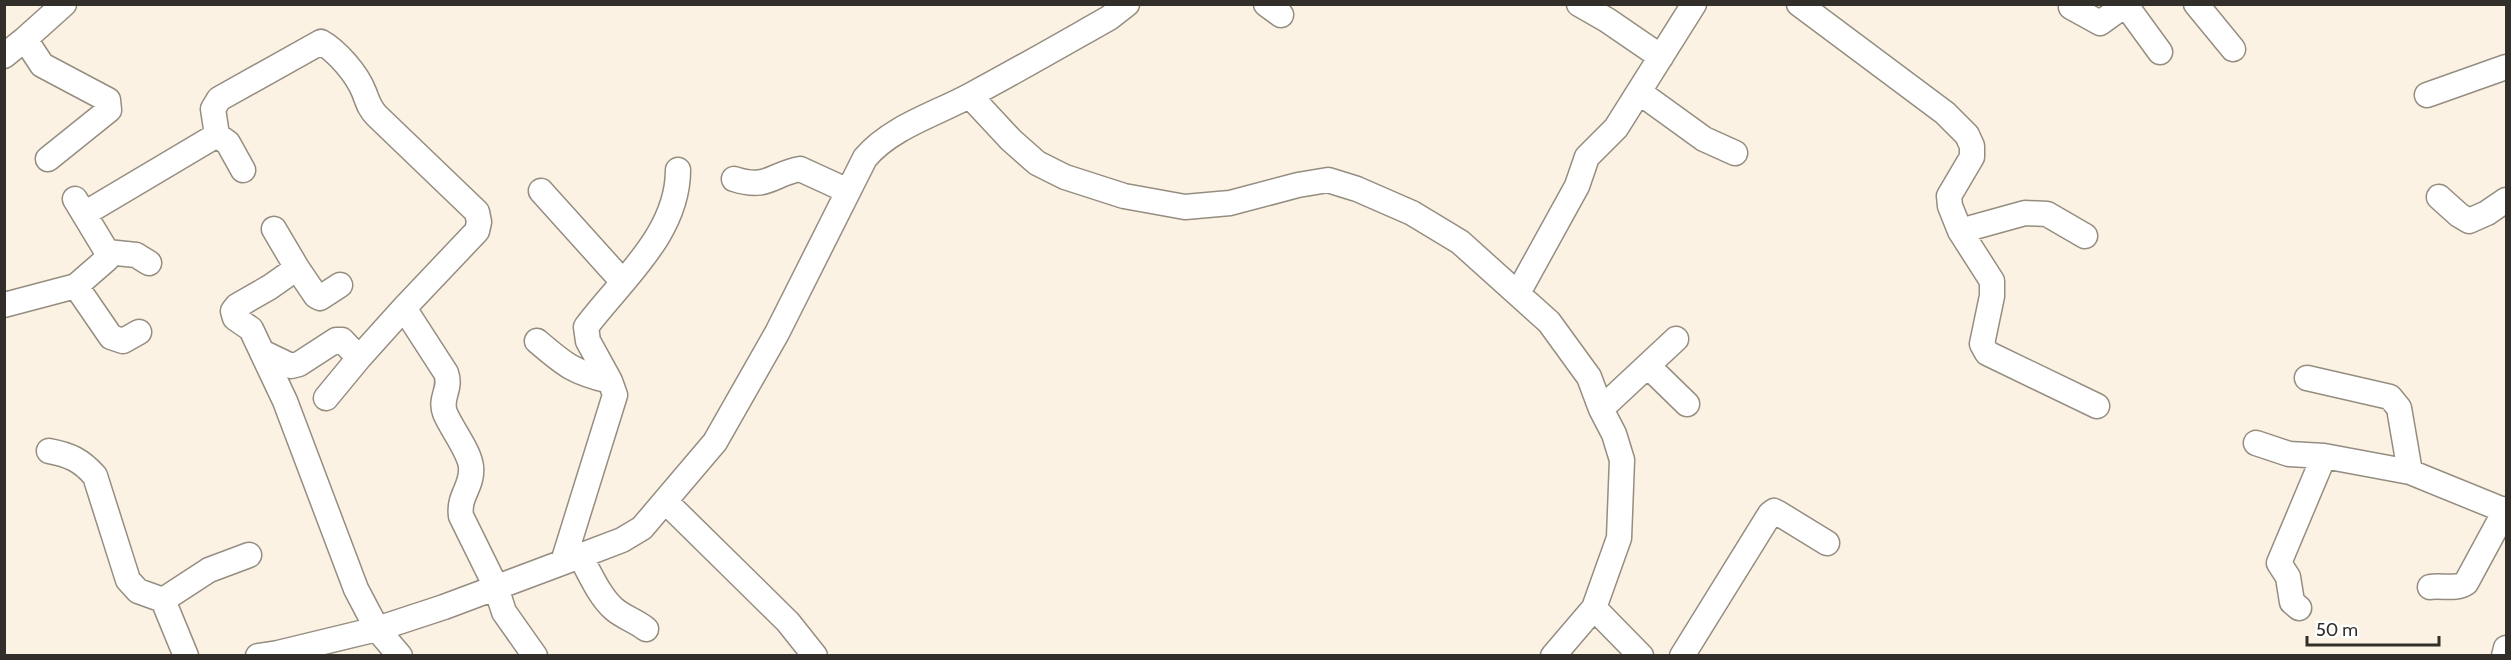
<svg xmlns="http://www.w3.org/2000/svg" width="2511" height="660" font-family="Cabin,sans-serif">
	<style>
		.lines { fill: none; stroke-linecap: round; stroke-linejoin: round }
		.minor-casing { stroke: #958d80; stroke-width: 27 }
		.minor { stroke: #fff; stroke-width: 24 }
	</style>
	<rect width="100%" height="100%" fill="#fbf2e4"/>
	<g class="lines">
		<g class="minor-casing">
			<path id="minor" d="M 1266,4 L 1281,15
				M 1579,4 L 1607,20 L 1661,57
				M 1799,4 L 1945,113 L 1967,135 L 1972,146 L 1972,157 L 1949,196 L 1950,206 L 1960,231 L 1992,281 L 1992,296 L 1982,344 L 1987,353 L 2097,406
				M 2125,4 L 2160,52
				M 2196,4 L 2233,49
				M 2071,7 L 2100,23 L 2125,5
				M 4,56 L 25,39
				M 1639,92 L 1704,139 L 1735,153
				M 2427,95 L 2506,67
				M 970,96 L 1011,140 L 1037,163 L 1065,177 L 1124,196 L 1185,207 L 1230,203 L 1298,185 L 1328,180 L 1357,189 L 1412,213 L 1460,242 L 1549,322 L 1589,377 L 1601,409 L 1614,434 L 1622,460 L 1619,538 L 1594,608 L 1641,656
				M 217,135 L 228,143 L 243,170
				M 48,159 L 109,110 L 108,100 L 42,65 L 25,39 L 64,4
				M 734,179 C 768,190 772,174 800,169 L 848,191
				M 541,191 L 623,282
				M 2439,197 L 2459,215 L 2469,221 L 2487,213 L 2506,200
				M 75,199 L 107,252 L 107,259 L 76,286
				M 84,214 L 217,135 L 213,109 L 219,99 L 321,42 C 337,51 357,74 364,92 C 368,102 369,108 377,116 L 477,212 L 479,222 L 477,231 L 404,308 L 446,373 C 452,390 439,397 445,413 C 451,428 470,452 471,467 C 473,487 458,495 461,516 L 496,587 L 504,612 L 535,656
				M 274,229 L 297,268 L 270,287 L 237,306 L 233,311 L 235,318 L 251,329 L 285,401 L 356,589 L 377,629 L 400,656
				M 1960,231 L 2025,213 L 2047,214 L 2085,236
				M 107,252 L 136,255 L 149,263
				M 297,268 L 316,296 L 320,298 L 340,285
				M 1518,293 L 1577,186 L 1587,157 L 1616,128 L 1694,4
				M 4,305 L 76,286 L 111,337 L 123,341 L 139,332
				M 537,341 C 565,365 573,372 610,381 L 615,395 L 563,562
				M 262,352 L 291,366 L 299,364 L 336,340 L 342,340 L 359,358 L 326,398
				M 359,358 L 404,308
				M 1648,366 L 1687,404
				M 2307,378 L 2390,397 L 2399,408 L 2410,472
				M 610,381 L 588,341 L 586,327 C 621,280 678,234 678,170
				M 1601,409 L 1676,339
				M 2256,443 L 2289,454 L 2324,456 L 2410,472 L 2506,511
				M 49,451 C 70,455 81,460 95,476 L 128,580 L 138,591 L 163,600 L 186,656
				M 666,502 L 788,622 L 815,656
				M 580,556 C 590,573 599,596 614,609 C 623,617 636,621 646,629
				M 2430,587 C 2442,585 2456,590 2466,583 L 2506,509
				M 163,600 L 209,570 L 249,555
				M 2299,608 L 2292,602 L 2288,577 L 2279,563 L 2324,456
				M 258,656 L 278,653 L 377,629 L 444,607 L 580,556 L 622,540 L 642,528 L 715,442 L 777,333 L 865,158 C 891,127 936,114 971,95 C 1018,70 1063,44 1109,18 L 1127,4
				M 1553,656 L 1594,608
				M 1682,656 L 1770,514 L 1774,511 L 1778,513 L 1827,543
				M 2504,656 L 2506,648"/>
		</g>
		<use href="#minor" class="minor"/>
	</g>
	<rect width="2511" height="660" fill="none" stroke="#322e29" stroke-width="12"/>
	<path d="M2307 636v9h132v-9" fill="none" stroke="#322e29" stroke-width="3"/>
	<text x="2316" y="636" font-size="18" fill="#322e29" stroke="#ffffff" stroke-width="4.5" paint-order="stroke">50 m</text>
</svg>
